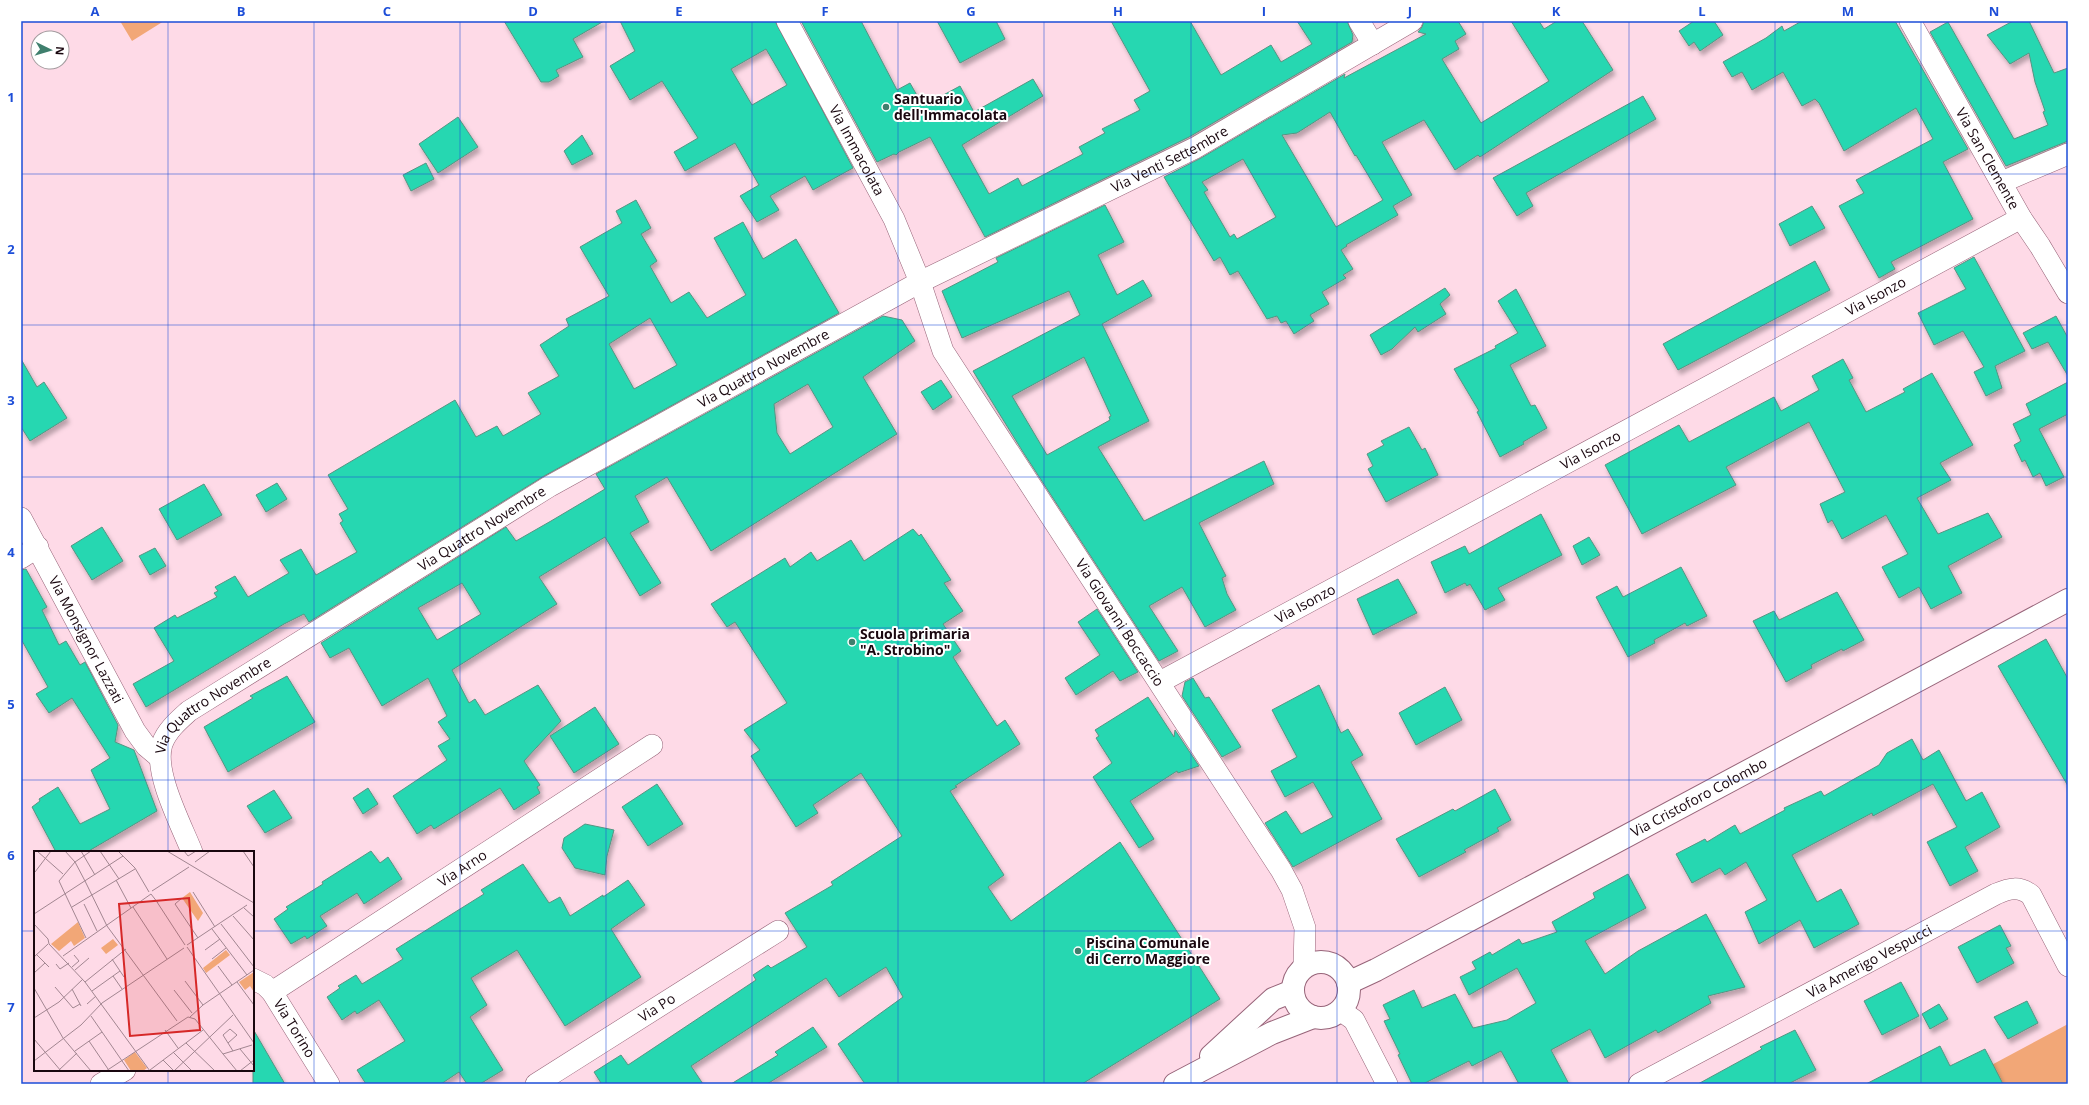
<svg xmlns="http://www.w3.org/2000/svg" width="2089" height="1105" font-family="'Open Sans',sans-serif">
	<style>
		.green { fill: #f2a777 }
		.building { fill: #26d7b1; stroke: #559482; fill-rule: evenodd; filter: url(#shadow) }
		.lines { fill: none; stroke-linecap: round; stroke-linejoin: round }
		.street-casing { stroke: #976479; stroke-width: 22 }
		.secondary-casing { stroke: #976479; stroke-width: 24 }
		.street { stroke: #fff; stroke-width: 21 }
		.secondary { stroke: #fff; stroke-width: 22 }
		.grid { fill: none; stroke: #1d4ed8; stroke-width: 1; stroke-opacity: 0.55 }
		.poi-dot { fill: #3f7f6d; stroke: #fff; stroke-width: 1.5 }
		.labels { text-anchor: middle; stroke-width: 4; stroke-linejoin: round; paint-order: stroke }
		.poi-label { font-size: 14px; font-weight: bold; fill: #19070f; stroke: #fff; text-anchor: start }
		.street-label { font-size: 14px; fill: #19070f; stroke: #fff }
		.inset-road { fill: none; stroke: #a28691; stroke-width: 1 }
		.view { fill: #d62828; fill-opacity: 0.15; stroke: #d62828; stroke-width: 2 }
		.inset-edge { fill: none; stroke: #19070f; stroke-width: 2 }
		.neatline { fill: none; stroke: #1d4ed8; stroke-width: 1.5 }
		.grid-label { font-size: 13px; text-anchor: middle; font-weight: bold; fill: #1d4ed8 }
	</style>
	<defs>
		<filter id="shadow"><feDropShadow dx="2.5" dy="4.5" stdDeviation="2" flood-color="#0004"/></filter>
	</defs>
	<rect width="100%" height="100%" fill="#fedae7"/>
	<path class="green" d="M 120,21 L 164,21 L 132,41 Z
		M 2068,1024 L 2068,1084 L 1956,1084 Z"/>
	<path class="building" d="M 504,21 L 604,21 L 573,39 L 583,57 L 556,70 L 559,76 L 549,82 L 541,82 Z
		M 620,21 L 775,21 L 853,168 L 813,190 L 805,176 L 770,196 L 779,210 L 757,222 L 740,196 L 759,185 L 735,143 L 685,171 L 674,152 L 698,138 L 662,81 L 630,100 L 610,66 L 635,51 ZM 766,49 L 787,85 L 752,105 L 731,69 Z
		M 801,21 L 861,21 L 897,90 L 910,83 L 923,106 L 960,86 L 974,112 L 1033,79 L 1043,96 L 962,145 L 989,194 L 1018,178 L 1022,186 L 1083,154 L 1079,147 L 1105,133 L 1102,129 L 1140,110 L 1134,100 L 1150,91 L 1111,21 L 1190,21 L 1221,75 L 1271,45 L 1281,62 L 1312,44 L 1297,21 L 1347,21 L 1353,35 L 1352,42 L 1189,137 L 985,237 L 930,137 L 899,152 L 896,155 L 894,154 L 877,162 Z
		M 937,21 L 996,21 L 1005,39 L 960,63 Z
		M 1424,21 L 1458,21 L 1466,34 L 1455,41 L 1459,49 L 1442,59 L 1481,123 L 1549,81 L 1511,21 L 1539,21 L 1544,29 L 1557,21 L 1582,21 L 1613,70 L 1480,157 L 1478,155 L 1455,170 L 1424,120 L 1382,142 L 1412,195 L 1393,206 L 1398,215 L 1346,245 L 1347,246 L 1341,250 L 1353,269 L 1343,275 L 1346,278 L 1322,292 L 1329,304 L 1310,315 L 1314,321 L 1294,334 L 1286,321 L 1281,323 L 1277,316 L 1267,319 L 1238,271 L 1230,275 L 1220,257 L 1214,261 L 1164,177 L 1201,158 L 1345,74 L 1344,78 L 1426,34 L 1418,32 L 1422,27 ZM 1330,112 L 1355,156 L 1356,155 L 1383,200 L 1336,227 L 1282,135 L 1297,133 ZM 1243,159 L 1276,217 L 1237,239 L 1234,234 L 1230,237 L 1204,192 L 1208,190 L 1202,182 Z
		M 1694,21 L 1714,21 L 1723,35 L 1700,51 L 1694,42 L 1689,46 L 1679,31 Z
		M 1802,21 L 1895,21 L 1968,149 L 1943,162 L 1973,219 L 1891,262 L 1895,269 L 1879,278 L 1839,206 L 1864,193 L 1856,180 L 1933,139 L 1916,108 L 1844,151 L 1819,103 L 1815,99 L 1802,106 L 1783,72 L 1752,90 L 1742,72 L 1732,77 L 1723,62 L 1766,38 L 1782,26 L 1784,31 Z
		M 2013,21 L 2029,21 L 2054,73 L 2068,68 L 2068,141 L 2006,166 L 1930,32 L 1948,22 L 2014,139 L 2048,125 L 2043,112 L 2045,111 L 2035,82 L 2029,53 L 2010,64 L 1987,35 Z
		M 1643,96 L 1656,119 L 1526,193 L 1533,206 L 1517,216 L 1493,178 Z
		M 458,117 L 478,147 L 438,173 L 419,144 Z
		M 582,135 L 593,154 L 572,165 L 564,151 Z
		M 426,163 L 434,179 L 411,191 L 403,175 Z
		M 636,200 L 651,228 L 641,234 L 657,261 L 650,266 L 671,303 L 689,292 L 707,318 L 746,295 L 714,238 L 743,222 L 763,259 L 796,239 L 839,313 L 544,476 L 309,622 L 304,614 L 284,624 L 146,707 L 133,684 L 174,661 L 154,628 L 175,615 L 177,618 L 217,597 L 214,593 L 218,591 L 215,587 L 235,576 L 248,597 L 289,573 L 280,560 L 301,549 L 316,575 L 357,552 L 340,523 L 343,521 L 339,514 L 348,509 L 328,475 L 455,400 L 476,437 L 497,426 L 503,436 L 541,414 L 528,393 L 559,376 L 540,345 L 569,326 L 566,319 L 609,296 L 580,247 L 622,223 L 616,211 ZM 650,318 L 677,365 L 634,389 L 609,344 Z
		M 1105,205 L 1124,242 L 1098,255 L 1117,295 L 1143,280 L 1152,296 L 1102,324 L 1149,421 L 1098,447 L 1144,521 L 1264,461 L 1274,484 L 1199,523 L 1226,576 L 1222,578 L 1227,594 L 1236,610 L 1205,627 L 1182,587 L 1149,606 L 1178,651 L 1159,661 L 1023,452 L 973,371 L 1080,315 L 1069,291 L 962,338 L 942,291 L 998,262 L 996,258 ZM 1084,357 L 1111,416 L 1109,417 L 1110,420 L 1047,455 L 1012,396 Z
		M 1812,206 L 1825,228 L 1790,246 L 1779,224 Z
		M 1974,257 L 2025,351 L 1995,366 L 2002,388 L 1986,396 L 1974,372 L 1984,367 L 1963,331 L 1934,345 L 1918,313 L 1966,289 L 1954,268 Z
		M 1815,261 L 1830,290 L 1678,370 L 1663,344 Z
		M 1445,288 L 1450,295 L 1440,304 L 1446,314 L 1418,332 L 1415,327 L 1392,349 L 1381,355 L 1370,335 Z
		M 1516,289 L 1546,346 L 1510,365 L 1531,406 L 1535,405 L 1547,428 L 1523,442 L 1524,444 L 1500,457 L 1477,412 L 1479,411 L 1454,369 L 1496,348 L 1495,346 L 1518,333 L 1498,301 Z
		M 883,316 L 902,320 L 915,341 L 863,377 L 897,434 L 711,551 L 667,477 L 635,496 L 649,522 L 630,533 L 661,583 L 640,596 L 605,537 L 539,577 L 557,604 L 452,670 L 469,703 L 475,699 L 485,715 L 538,685 L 561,721 L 524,761 L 540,785 L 537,787 L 540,793 L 514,810 L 500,788 L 434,829 L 431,825 L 417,834 L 393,796 L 447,760 L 438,746 L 450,739 L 438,722 L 447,716 L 428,678 L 382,706 L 349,648 L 330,658 L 321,643 L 506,527 L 516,541 L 551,521 L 605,489 L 596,474 ZM 808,384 L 833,427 L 790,454 L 777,433 L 774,404 ZM 462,583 L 481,614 L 437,640 L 418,608 Z
		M 2056,316 L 2068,338 L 2068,376 L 2048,342 L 2032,349 L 2023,333 Z
		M 21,359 L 37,387 L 44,382 L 67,418 L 30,441 L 21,427 Z
		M 1843,359 L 1853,378 L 1849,380 L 1866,412 L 1905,392 L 1903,389 L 1932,373 L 1973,445 L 1940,463 L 1951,480 L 1917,498 L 1938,534 L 1988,513 L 2002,537 L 1948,566 L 1962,593 L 1931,609 L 1919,587 L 1899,598 L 1882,567 L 1908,554 L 1886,515 L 1842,539 L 1832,520 L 1828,523 L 1820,504 L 1845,492 L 1809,422 L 1726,467 L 1736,485 L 1642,534 L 1605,465 L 1679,425 L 1689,442 L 1774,397 L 1781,411 L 1819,390 L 1812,376 Z
		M 941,380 L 952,397 L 933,410 L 921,392 Z
		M 2068,382 L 2068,414 L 2039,429 L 2064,477 L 2046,486 L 2040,473 L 2033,477 L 2025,460 L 2022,462 L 2014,445 L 2021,441 L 2013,424 L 2031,415 L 2026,404 Z
		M 1409,427 L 1422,450 L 1425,448 L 1438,475 L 1386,502 L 1368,469 L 1373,466 L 1367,454 L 1384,445 L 1381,441 Z
		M 277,483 L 287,499 L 266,512 L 256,495 Z
		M 204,484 L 222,515 L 177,540 L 159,509 Z
		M 1541,514 L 1562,555 L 1498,588 L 1505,600 L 1485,610 L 1470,584 L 1467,586 L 1465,583 L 1445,593 L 1431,562 L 1465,546 L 1469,554 Z
		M 102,527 L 123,561 L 92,580 L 71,546 Z
		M 913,529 L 919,536 L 921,534 L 951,580 L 944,583 L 963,611 L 943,624 L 961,651 L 953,657 L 997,726 L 1005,720 L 1020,744 L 955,786 L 957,787 L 950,791 L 1004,875 L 988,887 L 1011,921 L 1120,842 L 1220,999 L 1082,1084 L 865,1084 L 838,1044 L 903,997 L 886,967 L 839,997 L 826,978 L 691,1066 L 703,1084 L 599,1084 L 601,1083 L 594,1072 L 621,1055 L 628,1065 L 756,980 L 753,975 L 768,965 L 771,968 L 807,947 L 785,913 L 833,885 L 831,882 L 902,836 L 861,773 L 813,805 L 818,813 L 796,827 L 751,756 L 760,750 L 744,730 L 787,703 L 735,622 L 727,627 L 711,604 L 785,558 L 790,567 L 811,552 L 817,561 L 851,540 L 864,561 Z
		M 1589,537 L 1600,555 L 1582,565 L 1573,546 Z
		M 155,548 L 166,566 L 150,575 L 139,556 Z
		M 1681,567 L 1707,616 L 1687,626 L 1685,623 L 1654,640 L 1655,643 L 1628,657 L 1596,597 L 1617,586 L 1623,597 Z
		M 26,569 L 47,607 L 42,610 L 59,645 L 66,641 L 80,665 L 85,662 L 118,725 L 115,742 L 134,750 L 157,811 L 87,852 L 56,852 L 32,807 L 40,801 L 39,799 L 58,787 L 80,824 L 110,809 L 91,770 L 110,758 L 72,698 L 49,713 L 36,694 L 48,687 L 21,639 L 21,570 Z
		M 1398,579 L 1417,613 L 1373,635 L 1357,599 Z
		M 1837,592 L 1864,640 L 1843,651 L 1842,649 L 1811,665 L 1812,668 L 1786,682 L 1753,621 L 1774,611 L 1779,620 Z
		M 1097,609 L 1138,672 L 1120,681 L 1113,671 L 1076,695 L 1065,678 L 1100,655 L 1078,622 Z
		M 2046,639 L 2068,679 L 2068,786 L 1998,666 Z
		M 287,676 L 315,722 L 228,772 L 204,727 L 253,698 L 250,696 Z
		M 1193,678 L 1205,698 L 1209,697 L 1241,747 L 1222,757 L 1182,696 L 1185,682 Z
		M 1319,685 L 1341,733 L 1348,729 L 1363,755 L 1351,762 L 1382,819 L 1293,867 L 1265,823 L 1286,811 L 1301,834 L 1333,817 L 1313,782 L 1285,797 L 1271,771 L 1297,757 L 1272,710 Z
		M 1445,687 L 1462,720 L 1416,745 L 1399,713 Z
		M 1148,697 L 1174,737 L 1175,730 L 1199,766 L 1178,773 L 1177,771 L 1130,801 L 1154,839 L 1139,848 L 1093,777 L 1112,763 L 1096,738 L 1099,736 L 1095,730 Z
		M 595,707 L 619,744 L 574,773 L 550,736 Z
		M 1912,739 L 1923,760 L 1939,750 L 1966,801 L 1982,792 L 2000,827 L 1965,847 L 1978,871 L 1950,886 L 1927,842 L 1957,827 L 1933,784 L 1873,816 L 1872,813 L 1792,855 L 1817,902 L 1841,889 L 1859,924 L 1814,948 L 1800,920 L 1759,944 L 1745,912 L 1767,900 L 1746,862 L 1725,875 L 1720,868 L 1692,883 L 1676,854 L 1705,839 L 1707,842 L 1735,825 L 1740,834 L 1785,810 L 1784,808 L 1821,791 L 1824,796 L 1879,765 L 1887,753 Z
		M 657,784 L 683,824 L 648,846 L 622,807 Z
		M 368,788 L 378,804 L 363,814 L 353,798 Z
		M 1495,789 L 1511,820 L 1497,828 L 1499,831 L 1464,850 L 1466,852 L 1419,877 L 1396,839 L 1453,809 L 1455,811 Z
		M 274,790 L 292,818 L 265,833 L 247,806 Z
		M 585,824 L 614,830 L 607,856 L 605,875 L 575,868 L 562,848 L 564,838 Z
		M 371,851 L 380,863 L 388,857 L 402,879 L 364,904 L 357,893 L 320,916 L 327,926 L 307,939 L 305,936 L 291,944 L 274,919 L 288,909 L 286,907 L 323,884 L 322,882 Z
		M 523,864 L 549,903 L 560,897 L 570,916 L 603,895 L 603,897 L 628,880 L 645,905 L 611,929 L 641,977 L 565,1026 L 517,950 L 471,978 L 487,1005 L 470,1017 L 503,1070 L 480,1084 L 467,1084 L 459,1072 L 441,1084 L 366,1084 L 357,1070 L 405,1041 L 379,1000 L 357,1014 L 355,1011 L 342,1020 L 327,997 L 340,988 L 338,986 L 356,975 L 362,984 L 403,959 L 396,949 L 484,894 L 481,890 Z
		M 1628,874 L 1646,908 L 1585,941 L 1605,974 L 1638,951 L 1706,914 L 1745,987 L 1708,996 L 1711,1003 L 1658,1033 L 1656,1030 L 1605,1058 L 1590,1029 L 1551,1050 L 1569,1084 L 1519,1084 L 1501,1051 L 1472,1066 L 1469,1061 L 1423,1084 L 1412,1084 L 1398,1055 L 1400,1054 L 1384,1021 L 1390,1019 L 1383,1005 L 1414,990 L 1422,1008 L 1455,994 L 1473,1028 L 1507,1020 L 1536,1003 L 1517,968 L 1469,995 L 1460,977 L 1476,969 L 1472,962 L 1490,952 L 1492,955 L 1519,939 L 1522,944 L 1557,932 L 1552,922 L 1595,898 L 1593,893 Z
		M 2000,925 L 2011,946 L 2006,948 L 2014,963 L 1977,983 L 1958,947 Z
		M 1901,982 L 1919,1016 L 1882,1035 L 1864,1001 Z
		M 2027,1001 L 2038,1023 L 2008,1039 L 1994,1017 Z
		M 1939,1004 L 1948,1019 L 1930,1029 L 1922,1014 Z
		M 813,1027 L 827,1047 L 767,1084 L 731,1084 L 778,1055 L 775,1052 Z
		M 253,1029 L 285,1084 L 253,1084 Z
		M 1795,1030 L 1816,1070 L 1788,1084 L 1698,1084 L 1762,1049 L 1760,1047 Z
		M 1940,1046 L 1950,1066 L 1985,1049 L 2003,1084 L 1866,1084 Z"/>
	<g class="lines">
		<g class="street-casing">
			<g id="street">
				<path id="s1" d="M 787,21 L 894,219 L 920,282 L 943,351 L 1281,870 L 1292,890 L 1305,928 L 1304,967"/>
				<path d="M 1359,21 L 1373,44"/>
				<path id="s2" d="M 1910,21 L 2021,218 L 2040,246 L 2068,293"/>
				<path d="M 2002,182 L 2068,154"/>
				<path id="s3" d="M 21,518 L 135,731 L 146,746 L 159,757"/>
				<path d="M 21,558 L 38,547"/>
				<path id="s4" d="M 1160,682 L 2021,218"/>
				<path id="s5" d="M 192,852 C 181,824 153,772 162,744 C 167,730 179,720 189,711 L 550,486 L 920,282 L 1195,148 L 1412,21"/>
				<path id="s6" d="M 253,979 L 265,985 L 272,992 L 329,1084"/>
				<path id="s7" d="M 272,992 L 652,745"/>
				<path d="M 1340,1010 L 1354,1020 L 1387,1084"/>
				<path d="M 101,1084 L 125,1070"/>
				<path id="s8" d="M 536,1084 L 778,931"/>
				<path id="s9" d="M 1639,1084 L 1996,894 C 2010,888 2019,886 2031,895 L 2068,966"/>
			</g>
		</g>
		<g class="secondary-casing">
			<g id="secondary">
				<circle cx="1321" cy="990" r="28"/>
				<path id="s10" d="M 1348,983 L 1376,970 L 2068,600"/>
				<path d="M 1211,1056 L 1273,999 L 1293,991"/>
				<path d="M 1175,1084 L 1272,1033 L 1313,1017"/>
			</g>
		</g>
		<use href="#street" class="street"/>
		<use href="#secondary" class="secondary"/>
	</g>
	<path class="grid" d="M 168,21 L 168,852M 314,21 L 314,1084M 460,21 L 460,1084M 606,21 L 606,1084M 752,21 L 752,1084M 898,21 L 898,1084M 1044,21 L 1044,1084M 1191,21 L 1191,1084M 1337,21 L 1337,1084M 1483,21 L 1483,1084M 1629,21 L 1629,1084M 1775,21 L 1775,1084M 1921,21 L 1921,1084M 21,174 L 2068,174M 21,325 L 2068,325M 21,477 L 2068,477M 21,628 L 2068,628M 21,780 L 2068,780M 21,931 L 35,931M 253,931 L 2068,931M 168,1070 L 168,1084"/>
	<g class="poi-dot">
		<circle cx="886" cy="107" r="4"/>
		<circle cx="852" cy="642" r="4"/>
		<circle cx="1078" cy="951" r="4"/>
	</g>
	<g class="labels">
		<g class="poi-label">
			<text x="894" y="104">Santuario<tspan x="894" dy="16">dell'Immacolata</tspan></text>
			<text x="860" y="639">Scuola primaria<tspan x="860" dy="16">"A. Strobino"</tspan></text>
			<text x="1086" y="948">Piscina Comunale<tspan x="1086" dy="16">di Cerro Maggiore</tspan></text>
		</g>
		<g class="street-label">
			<text dy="5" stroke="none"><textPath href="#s1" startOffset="147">Via Immacolata</textPath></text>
			<text dy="5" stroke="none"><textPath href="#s5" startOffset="1283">Via Venti Settembre</textPath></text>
			<text dy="5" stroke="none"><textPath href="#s2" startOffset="158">Via San Clemente</textPath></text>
			<text dy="5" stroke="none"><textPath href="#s4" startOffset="813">Via Isonzo</textPath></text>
			<text dy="5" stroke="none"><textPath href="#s5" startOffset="826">Via Quattro Novembre</textPath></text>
			<text dy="5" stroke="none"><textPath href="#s4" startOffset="489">Via Isonzo</textPath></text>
			<text dy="5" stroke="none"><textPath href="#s5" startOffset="502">Via Quattro Novembre</textPath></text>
			<text dy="5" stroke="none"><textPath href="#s4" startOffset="165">Via Isonzo</textPath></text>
			<text dy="5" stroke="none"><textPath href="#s1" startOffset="690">Via Giovanni Boccaccio</textPath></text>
			<text dy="5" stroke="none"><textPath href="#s3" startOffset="138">Via Monsignor Lazzati</textPath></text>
			<text dy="5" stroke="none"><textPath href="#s5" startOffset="178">Via Quattro Novembre</textPath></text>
			<text dy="5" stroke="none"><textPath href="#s10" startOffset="397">Via Cristoforo Colombo</textPath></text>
			<text dy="5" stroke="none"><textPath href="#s7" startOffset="227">Via Arno</textPath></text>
			<text dy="5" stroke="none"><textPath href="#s9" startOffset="261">Via Amerigo Vespucci</textPath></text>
			<text dy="5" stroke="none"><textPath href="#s8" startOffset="143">Via Po</textPath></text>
			<text dy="5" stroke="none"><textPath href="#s6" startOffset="66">Via Torino</textPath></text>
		</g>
	</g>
	<g transform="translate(34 851)">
		<rect width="220" height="220" fill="#fedae7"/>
		<path d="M 156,41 L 169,62 L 164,70 L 148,47 ZM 44,71 L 51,87 L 40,95 L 37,90 L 25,100 L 17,93 ZM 79,88 L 84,94 L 72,103 L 67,97 ZM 192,99 L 196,104 L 172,122 L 169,117 ZM 220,121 L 220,141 L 216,135 L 211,139 L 205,131 ZM 101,201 L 113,217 L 109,220 L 97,220 L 90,209 Z" fill="#f2a777"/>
		<path class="inset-road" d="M 3,0 L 29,23M 31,0 L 41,11 L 51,30 L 73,75 L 143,170M 47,0 L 61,24M 66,0 L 85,28M 84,0 L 101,17 L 115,41M 133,0 L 220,52M 150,0 L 154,5 L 162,0M 209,0 L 220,16M 161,11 L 176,0M 1,21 L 17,0M 82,29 L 97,57M 118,40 L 155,16M 159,41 L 181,76M 148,47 L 141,53 L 164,87M 123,51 L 151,94M 50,53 L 63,80M 38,56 L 101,18M 99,56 L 133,108M 210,57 L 220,66M 0,63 L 89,5M 199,65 L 220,89M 0,73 L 14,88 L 15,93M 187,73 L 220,116M 178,78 L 213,124M 52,87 L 25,30 L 41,11 L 57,0M 15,93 L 51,131 L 116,220M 153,94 L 213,54M 153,96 L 220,192M 171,99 L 186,88M 2,103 L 15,116M 29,105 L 117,43 L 124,52M 0,106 L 14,93M 78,108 L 90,126M 178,108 L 192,97M 22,113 L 26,118 L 35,112M 184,115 L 198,134M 38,116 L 45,110 L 40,104M 41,119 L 55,107M 0,122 L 11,112M 79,125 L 88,138M 151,130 L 169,154M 51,131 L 92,98M 203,131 L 220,154M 21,136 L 39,157 L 46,153M 0,137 L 29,187 L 57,220M 38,138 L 47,155M 140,139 L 158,162M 58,140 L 86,120M 53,153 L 62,145M 57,165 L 95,220M 156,166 L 169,154 L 220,119M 0,167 L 25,151 L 49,128M 131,179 L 144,197M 0,188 L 27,220M 55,190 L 74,218M 152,192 L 181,220M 194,192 L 203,184 L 196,178 L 189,184 L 199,200M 206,198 L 220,215M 41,200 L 68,181M 139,201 L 158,220M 189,203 L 203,220M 129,209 L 140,220 L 199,164M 0,210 L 47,174 L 68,152 L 150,97M 116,219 L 169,179M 24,220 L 43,202M 72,220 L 154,166 L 161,168 L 189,203 L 218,194M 206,220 L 220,209"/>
		<path class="view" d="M 155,47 L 166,179 L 96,185 L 85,53 Z"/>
		<rect width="220" height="220" class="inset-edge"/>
	</g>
	<rect width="2089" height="1105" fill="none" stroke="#ffffff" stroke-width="44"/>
	<g transform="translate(50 50) rotate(95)"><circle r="19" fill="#ffffff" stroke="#a39c9f"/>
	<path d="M0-3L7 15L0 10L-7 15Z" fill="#3f7f6d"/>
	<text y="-6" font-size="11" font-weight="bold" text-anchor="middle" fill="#19070f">N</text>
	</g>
	<rect x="22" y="22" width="2045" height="1061" class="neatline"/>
	<g class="grid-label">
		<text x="95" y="16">A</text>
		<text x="241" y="16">B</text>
		<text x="387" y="16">C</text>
		<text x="533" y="16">D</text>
		<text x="679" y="16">E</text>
		<text x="825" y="16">F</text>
		<text x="971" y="16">G</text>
		<text x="1118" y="16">H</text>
		<text x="1264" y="16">I</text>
		<text x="1410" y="16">J</text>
		<text x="1556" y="16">K</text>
		<text x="1702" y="16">L</text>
		<text x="1848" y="16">M</text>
		<text x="1994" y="16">N</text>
		<text x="11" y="102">1</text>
		<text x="11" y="254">2</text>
		<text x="11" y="405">3</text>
		<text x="11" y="557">4</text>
		<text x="11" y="709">5</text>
		<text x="11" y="860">6</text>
		<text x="11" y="1012">7</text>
	</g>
</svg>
